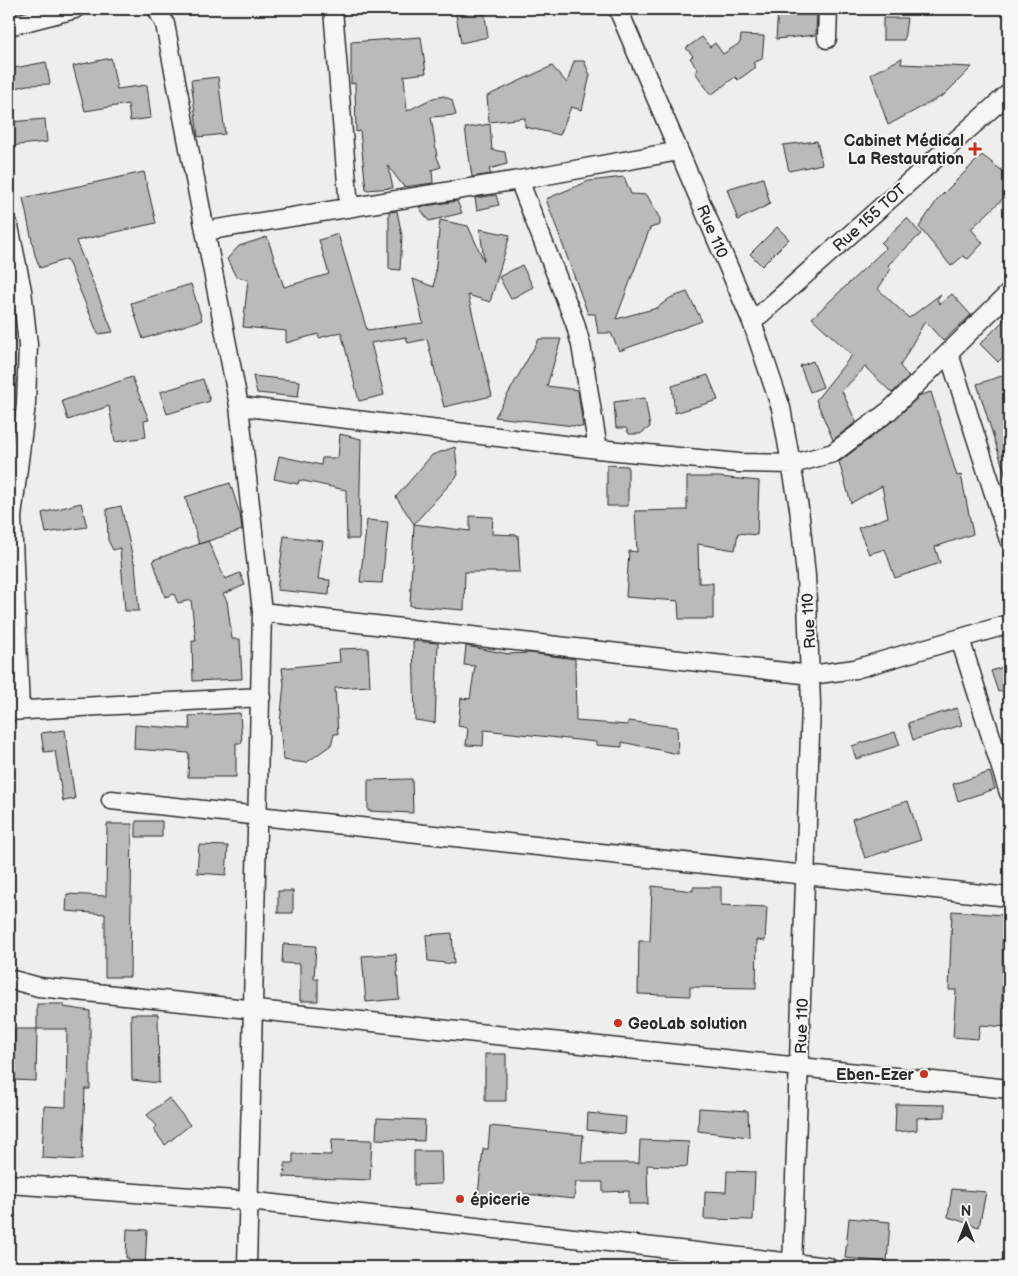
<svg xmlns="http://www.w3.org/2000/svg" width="1018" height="1276" font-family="'Balsamiq Sans',sans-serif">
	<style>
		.building { fill: #babab7; stroke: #2b2b2b }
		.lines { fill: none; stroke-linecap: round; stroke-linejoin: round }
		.minor-casing { stroke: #2b2b2b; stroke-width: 21 }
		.minor { stroke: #f6f6f2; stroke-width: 18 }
		.poi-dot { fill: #c8321e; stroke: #f6f6f2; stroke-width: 2 }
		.labels { text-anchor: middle; stroke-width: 4; stroke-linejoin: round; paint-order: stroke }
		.poi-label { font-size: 16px; font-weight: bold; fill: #2b2b2b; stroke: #f6f6f2; text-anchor: end }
		.street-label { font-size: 16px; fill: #2b2b2b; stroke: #f6f6f2 }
	</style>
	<rect width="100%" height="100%" fill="#eeeeea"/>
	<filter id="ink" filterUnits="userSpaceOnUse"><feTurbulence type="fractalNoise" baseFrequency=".02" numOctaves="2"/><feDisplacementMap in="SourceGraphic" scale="10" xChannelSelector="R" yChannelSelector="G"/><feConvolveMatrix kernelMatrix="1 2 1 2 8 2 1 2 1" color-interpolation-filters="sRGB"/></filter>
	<g filter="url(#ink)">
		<path class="building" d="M 455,9 L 484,9 L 488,37 L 461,43 Z
			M 778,9 L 817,9 L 816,35 L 776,39 Z
			M 883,18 L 907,18 L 904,40 L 883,40 Z
			M 741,35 L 764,36 L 762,59 L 753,63 L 756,67 L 738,80 L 735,77 L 711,95 L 695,72 L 698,70 L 690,58 L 693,56 L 686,48 L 702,37 L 710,47 L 715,43 L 723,54 L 740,43 Z
			M 421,37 L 426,73 L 404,76 L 407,111 L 433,98 L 444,96 L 452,100 L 456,115 L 431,117 L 437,157 L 441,167 L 432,170 L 433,183 L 404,187 L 388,166 L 393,188 L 366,190 L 360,131 L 356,132 L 355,83 L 351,84 L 351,42 Z
			M 111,58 L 117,89 L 147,85 L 151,118 L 130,121 L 128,104 L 85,111 L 73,66 Z
			M 902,58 L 901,64 L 972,67 L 944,95 L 888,125 L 871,74 Z
			M 574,61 L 584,61 L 590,75 L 582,110 L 571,107 L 560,135 L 525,127 L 525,118 L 489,122 L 487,96 L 552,66 L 567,83 Z
			M 46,62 L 50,84 L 27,85 L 9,90 L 9,69 Z
			M 218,77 L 225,134 L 198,137 L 191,80 Z
			M 45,119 L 47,142 L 9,146 L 9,122 Z
			M 490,124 L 492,150 L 505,152 L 507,164 L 489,169 L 491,174 L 472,177 L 465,128 Z
			M 817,141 L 822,164 L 789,171 L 783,145 Z
			M 982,155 L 1009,176 L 1009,193 L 971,229 L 983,243 L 968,259 L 963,256 L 951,266 L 919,227 L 938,199 Z
			M 144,172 L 156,223 L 76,241 L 113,332 L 98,334 L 67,259 L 40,268 L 35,255 L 23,198 Z
			M 624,177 L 631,194 L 647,195 L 660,219 L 660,225 L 650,228 L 616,319 L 657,308 L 670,298 L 687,292 L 702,321 L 619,351 L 611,333 L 598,333 L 595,314 L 588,314 L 546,199 L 589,181 Z
			M 763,178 L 770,204 L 738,220 L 727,189 Z
			M 496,195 L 499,205 L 477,210 L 475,198 Z
			M 457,201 L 462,213 L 429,221 L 419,207 Z
			M 397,211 L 402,236 L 400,270 L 389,269 L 389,212 Z
			M 907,218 L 921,234 L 888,265 L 891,269 L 878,289 L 909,318 L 941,294 L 937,300 L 940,304 L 952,294 L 971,315 L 943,341 L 925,321 L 900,366 L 909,377 L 892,393 L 865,367 L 842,391 L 856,422 L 833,440 L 816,400 L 852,355 L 812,318 L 886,248 L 881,243 Z
			M 440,220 L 468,226 L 484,261 L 480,229 L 510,235 L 490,302 L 468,295 L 492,396 L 444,407 L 427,339 L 408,343 L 406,337 L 371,343 L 384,395 L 359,401 L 341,332 L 319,338 L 318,334 L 286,343 L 286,331 L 243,327 L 248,279 L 236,277 L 227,259 L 239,246 L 267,237 L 284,287 L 329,274 L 319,240 L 338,234 L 367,330 L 423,323 L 413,279 L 434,287 Z
			M 777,227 L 789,239 L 762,266 L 750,254 Z
			M 522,265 L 533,287 L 511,299 L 499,277 Z
			M 191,284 L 202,320 L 143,339 L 131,303 Z
			M 1009,315 L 1009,351 L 998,362 L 980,344 Z
			M 539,339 L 561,339 L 547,386 L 578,390 L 583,427 L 495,417 Z
			M 813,361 L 823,387 L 810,392 L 800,366 Z
			M 708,375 L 718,400 L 675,413 L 672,386 Z
			M 1005,375 L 1009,388 L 1009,477 L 1006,477 L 977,384 Z
			M 253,376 L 300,381 L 298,397 L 257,393 Z
			M 132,377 L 149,420 L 144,421 L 146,437 L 115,442 L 109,406 L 68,420 L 62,401 Z
			M 203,379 L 210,401 L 167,414 L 160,392 Z
			M 931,392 L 957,476 L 961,475 L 973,534 L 935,547 L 940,563 L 895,578 L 885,549 L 869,554 L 858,528 L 888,517 L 882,486 L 851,503 L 839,462 L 895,419 L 921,395 Z
			M 645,398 L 650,427 L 640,434 L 629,434 L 626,428 L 616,428 L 614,402 Z
			M 340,434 L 361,439 L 359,539 L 347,539 L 346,490 L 299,480 L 298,484 L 274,479 L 279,456 L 321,465 L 322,458 L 338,458 Z
			M 455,447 L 458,475 L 414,524 L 396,497 L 432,455 Z
			M 607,465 L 628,466 L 628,506 L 607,506 Z
			M 687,477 L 719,477 L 759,481 L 757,535 L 738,533 L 735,550 L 698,544 L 699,583 L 713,583 L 713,619 L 679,619 L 678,601 L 626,597 L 629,551 L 637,552 L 635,511 L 687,510 Z
			M 230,483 L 240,514 L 242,530 L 199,544 L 185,497 Z
			M 81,503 L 87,527 L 46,533 L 42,513 Z
			M 121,506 L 134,563 L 135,563 L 139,611 L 125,611 L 120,548 L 113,550 L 108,540 L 107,509 Z
			M 470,516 L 493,517 L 492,534 L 518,535 L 520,572 L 465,572 L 464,610 L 410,606 L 414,524 L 470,531 Z
			M 367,520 L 388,522 L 382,583 L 360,582 Z
			M 284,536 L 323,541 L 318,579 L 330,580 L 329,595 L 277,590 Z
			M 208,541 L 225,579 L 240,573 L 245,585 L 223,594 L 227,601 L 232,639 L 240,639 L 242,679 L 193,681 L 192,641 L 196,641 L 191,600 L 178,603 L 174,594 L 165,597 L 153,560 Z
			M 413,641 L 438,643 L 435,723 L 415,720 Z
			M 466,646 L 509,654 L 530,653 L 575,659 L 576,721 L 628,725 L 628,721 L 677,727 L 678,754 L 622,742 L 622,747 L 596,745 L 596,742 L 484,730 L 483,746 L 466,745 L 468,728 L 458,726 L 461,698 L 470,699 L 475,666 L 464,665 Z
			M 368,648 L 370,686 L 335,688 L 338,734 L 334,734 L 331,745 L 306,763 L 283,760 L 280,723 L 284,684 L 282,668 L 340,662 L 339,649 Z
			M 1009,665 L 1009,689 L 998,692 L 991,671 Z
			M 957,708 L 962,725 L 913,740 L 908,723 Z
			M 240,713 L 242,743 L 236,743 L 236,777 L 188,777 L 189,753 L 134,749 L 135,725 L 190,729 L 189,716 Z
			M 65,730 L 75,799 L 63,801 L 55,751 L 44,752 L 41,733 Z
			M 895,732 L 900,745 L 856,759 L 852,746 Z
			M 990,772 L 995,789 L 958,801 L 953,784 Z
			M 412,779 L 413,813 L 368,811 L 368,780 Z
			M 908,801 L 921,840 L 865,858 L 852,819 Z
			M 136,821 L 162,821 L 162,837 L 136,837 Z
			M 107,824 L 132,824 L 130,977 L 105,977 L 105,914 L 66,911 L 67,894 L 106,896 Z
			M 199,845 L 228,846 L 226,875 L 197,873 Z
			M 652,886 L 693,891 L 693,887 L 721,887 L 721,905 L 767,907 L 765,941 L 757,940 L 756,988 L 690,987 L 690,996 L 638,994 L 639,941 L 650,941 Z
			M 278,891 L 293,891 L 293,913 L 278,913 Z
			M 952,911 L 1003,915 L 1002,1007 L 1008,1008 L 1008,1027 L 980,1025 L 978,1039 L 953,1037 L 956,990 L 949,990 Z
			M 452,933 L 454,964 L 428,961 L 426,935 Z
			M 283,944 L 316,946 L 314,979 L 318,979 L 318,1001 L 300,1001 L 300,964 L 282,963 Z
			M 396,954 L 399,999 L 366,1002 L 362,956 Z
			M 37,1004 L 64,1004 L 64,1007 L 90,1011 L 90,1089 L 85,1089 L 82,1160 L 42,1158 L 44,1106 L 66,1107 L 67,1029 L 37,1029 Z
			M 131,1014 L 158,1014 L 159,1083 L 132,1080 Z
			M 15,1029 L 37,1029 L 36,1081 L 14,1080 Z
			M 485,1054 L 506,1054 L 506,1101 L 485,1101 Z
			M 169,1098 L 190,1125 L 165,1145 L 153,1129 L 157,1126 L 147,1115 Z
			M 896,1104 L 945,1105 L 945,1117 L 917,1118 L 917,1130 L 895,1132 Z
			M 699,1108 L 748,1111 L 749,1137 L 698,1131 Z
			M 588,1113 L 626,1117 L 625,1134 L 587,1130 Z
			M 377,1118 L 425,1120 L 424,1141 L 376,1139 Z
			M 490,1126 L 583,1135 L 581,1163 L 639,1163 L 640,1140 L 689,1142 L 687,1167 L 647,1165 L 648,1204 L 629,1204 L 629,1191 L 603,1192 L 603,1182 L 576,1182 L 574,1199 L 525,1194 L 525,1199 L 478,1194 L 483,1149 L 488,1149 Z
			M 332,1139 L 372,1140 L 370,1180 L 284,1177 L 285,1163 L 293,1163 L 293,1154 L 331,1155 Z
			M 414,1151 L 441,1151 L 442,1184 L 414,1185 Z
			M 727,1171 L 755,1172 L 753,1220 L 704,1219 L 705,1191 L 726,1192 Z
			M 952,1189 L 986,1192 L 979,1227 L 948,1217 Z
			M 849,1218 L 890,1222 L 887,1262 L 845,1258 Z
			M 127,1229 L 147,1230 L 145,1267 L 128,1267 L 129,1258 L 126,1258 Z"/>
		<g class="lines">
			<g class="minor-casing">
				<path id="minor" d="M 157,9 L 165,24 L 239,406 L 262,612 L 247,1267
					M 333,9 L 349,208
					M 618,9 L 752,322 L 781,408 L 799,508 L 806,576 L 811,704 L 792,1267
					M 9,26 L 75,9
					M 827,39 L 828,9
					M 519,180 L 575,323 L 581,345 L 598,449
					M 9,226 L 22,290 L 28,345 L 26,404 L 12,517 L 20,710
					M 205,231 L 519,180 L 679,151
					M 752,322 L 1009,93
					M 949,354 L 1009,540
					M 239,406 L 598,449 L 739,463 L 793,464 L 833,453 L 889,411 L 1009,293
					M 262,612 L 811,675 L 855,669 L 1009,624
					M 960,639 L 1009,793
					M 9,711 L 261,697
					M 111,800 L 1009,897
					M 9,979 L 39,987 L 1009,1089
					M 9,1184 L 248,1201 L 828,1267"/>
			</g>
			<use href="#minor" class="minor"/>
		</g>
	</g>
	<g class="poi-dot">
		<path d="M972.5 141.5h5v5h5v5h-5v5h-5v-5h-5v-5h5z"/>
		<circle cx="618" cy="1023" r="5"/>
		<circle cx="924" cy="1074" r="5"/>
		<circle cx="460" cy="1199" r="5"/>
	</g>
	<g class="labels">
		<g class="poi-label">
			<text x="964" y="146">Cabinet Médical<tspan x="964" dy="18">La Restauration</tspan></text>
			<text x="628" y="1029" text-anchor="start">GeoLab solution</text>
			<text x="914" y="1080">Eben-Ezer</text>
			<text x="470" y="1205" text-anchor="start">épicerie</text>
		</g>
		<g class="street-label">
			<text transform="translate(869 217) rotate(-42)" y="6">Rue 155 TOT</text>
			<text transform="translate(713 231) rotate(67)" y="6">Rue 110</text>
			<text transform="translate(808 621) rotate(-93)" y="6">Rue 110</text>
			<text transform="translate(801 1026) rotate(-88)" y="6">Rue 110</text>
		</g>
	</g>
	<rect width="1018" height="1276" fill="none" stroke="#f6f6f2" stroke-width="30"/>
	<rect x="15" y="15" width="988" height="1246" fill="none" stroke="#2b2b2b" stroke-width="2" filter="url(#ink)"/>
	<g transform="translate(966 1224)" stroke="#f6f6f2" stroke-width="4" paint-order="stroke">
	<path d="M0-4L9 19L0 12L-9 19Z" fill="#2b2b2b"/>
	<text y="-8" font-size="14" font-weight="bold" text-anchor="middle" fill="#2b2b2b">N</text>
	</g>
</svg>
